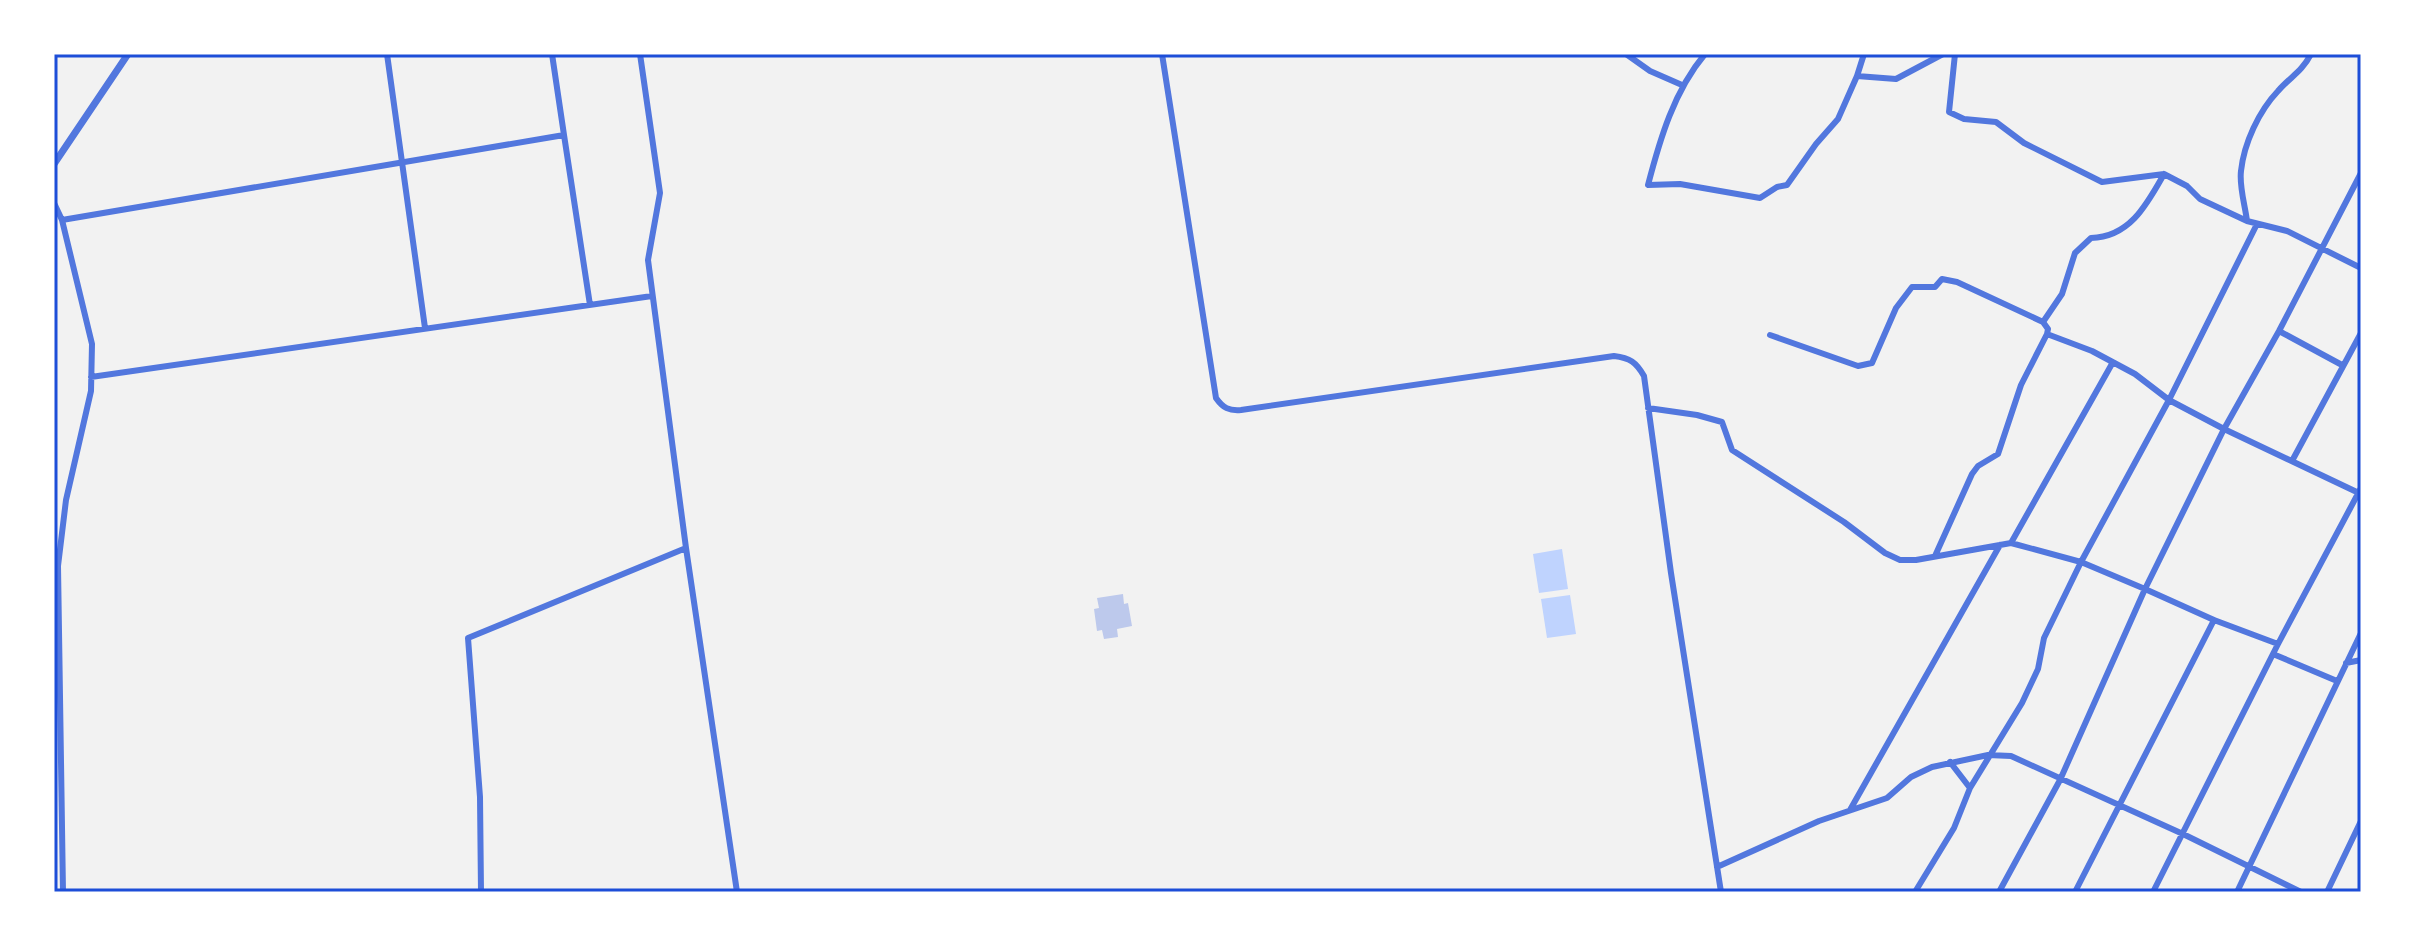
<svg xmlns="http://www.w3.org/2000/svg" width="2415" height="946" font-family="'Work Sans',sans-serif">
	<style>
		.water { fill: #bfd3fe }
		.building { fill: #bdc9ec }
		.lines { fill: none; stroke-linecap: round; stroke-linejoin: round }
		.minor { stroke: #5277de; stroke-width: 6 }
		.tertiary { stroke: #5277de; stroke-width: 7 }
		.neatline { fill: none; stroke: #1d4ed8; stroke-width: 3 }
	</style>
	<rect width="100%" height="100%" fill="#f2f2f2"/>
	<path class="water" d="M 1562,549 L 1568,589 L 1539,593 L 1533,554 Z
		M 1570,595 L 1576,634 L 1547,638 L 1541,599 Z"/>
	<path class="building" d="M 1123,594 L 1124,604 L 1128,603 L 1132,626 L 1117,629 L 1118,637 L 1104,639 L 1102,630 L 1097,631 L 1094,609 L 1099,608 L 1097,598 Z"/>
	<g class="lines">
		<path class="minor" d="M 387,54 L 425,328
			M 640,54 L 660,193 L 648,260 L 686,548 L 737,892
			M 1162,54 L 1216,398 C 1223,408 1229,411 1241,410 L 1614,356 C 1630,358 1636,362 1644,376 L 1671,573 L 1721,892
			M 1626,54 L 1650,71 L 1682,85
			M 1705,54 C 1674,91 1660,139 1648,185 L 1680,184 L 1760,198 L 1777,187 L 1787,185 L 1816,144 L 1838,119 L 1857,76 L 1896,79 L 1943,54
			M 1955,54 L 1949,112 L 1964,119 L 1996,122 L 2024,143 L 2102,182 L 2164,174 L 2187,186 L 2200,199 L 2247,221 L 2287,231 L 2361,268
			M 1857,76 L 1864,54
			M 564,135 L 590,305
			M 54,203 L 62,220 L 92,344 L 91,391 L 66,500 L 58,566 L 63,892
			M 62,220 L 564,135 L 552,54
			M 2247,221 C 2245,205 2239,186 2241,171 C 2244,143 2259,111 2278,91 C 2291,76 2301,73 2311,54
			M 2043,322 L 2062,294 L 2075,253 L 2091,238 C 2130,237 2147,204 2164,174
			M 2279,331 L 2342,365
			M 1770,335 L 1858,366 L 1872,363 L 1896,308 L 1912,287 L 1935,287 L 1942,279 L 1957,282 L 2043,322 L 2048,329 L 2047,334 L 2092,351 L 2135,374 L 2169,400 L 2224,429 L 2361,494
			M 91,377 L 652,296
			M 1648,408 L 1697,415 L 1722,422 L 1732,450 L 1844,522 L 1885,553 L 1900,560 L 1916,560 L 2011,543 L 2081,562 L 2169,400 L 2257,224
			M 2292,461 L 2361,333
			M 2011,543 L 2113,362
			M 1935,556 L 1972,474 L 1978,466 L 1998,454 L 2021,385 L 2047,334
			M 2273,654 L 2337,681
			M 2346,663 L 2361,660
			M 1970,788 L 2022,703 L 2038,669 L 2044,638 L 2081,562 L 2145,589 L 2224,429 L 2279,331 L 2361,173
			M 1850,810 L 2000,545
			M 1717,867 L 1819,821 L 1887,798 L 1911,777 L 1932,767 L 1988,755 L 2011,756 L 2183,834 L 2301,892
			M 481,892 L 480,797 L 468,638 L 686,548
			M 1915,892 L 1954,828 L 1970,788 L 1950,762
			M 1999,892 L 2060,780 L 2145,589 L 2214,620 L 2278,644
			M 2075,892 L 2214,620
			M 2153,892 L 2278,644 L 2361,488
			M 2237,892 L 2361,633
			M 2327,892 L 2361,821"/>
		<path class="tertiary" d="M 54,164 L 128,54"/>
	</g>
	<rect width="2415" height="946" fill="none" stroke="#ffffff" stroke-width="112"/>
	<rect x="56" y="56" width="2303" height="834" class="neatline"/>
</svg>
